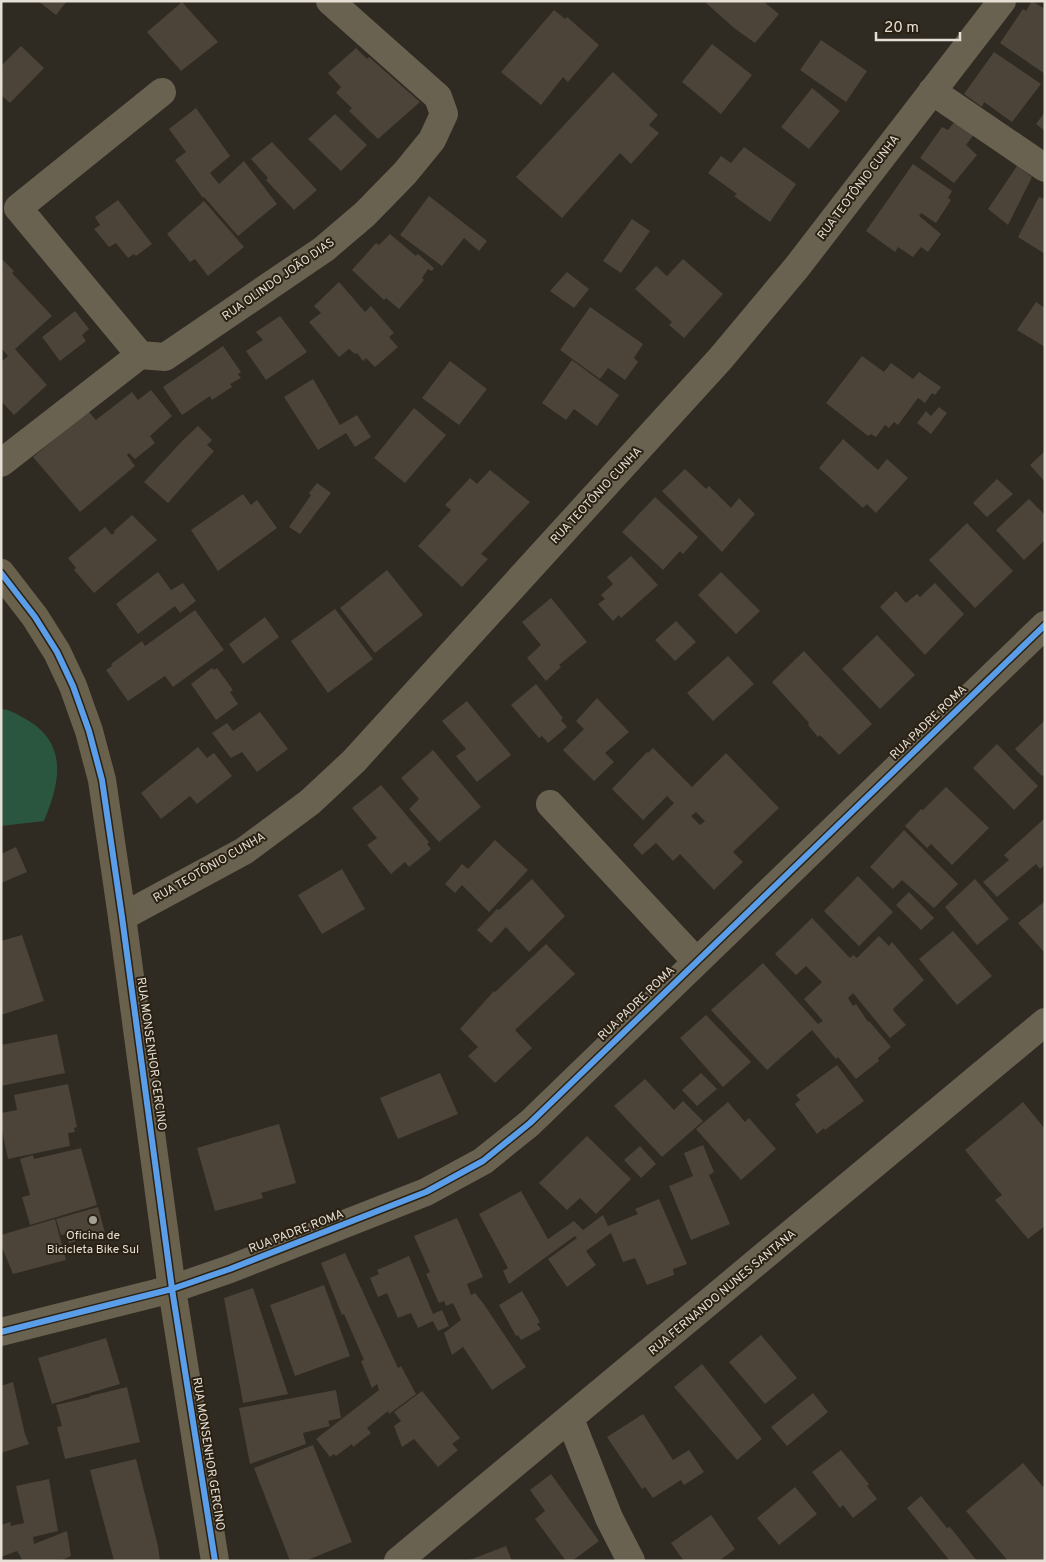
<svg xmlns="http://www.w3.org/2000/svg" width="1046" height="1562" font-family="Overpass,sans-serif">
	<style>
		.green { fill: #2a5640 }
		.building { fill: #4c4439; fill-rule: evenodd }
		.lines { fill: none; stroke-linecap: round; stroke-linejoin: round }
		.minor { stroke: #6a6251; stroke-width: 28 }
		.major { stroke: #6a614c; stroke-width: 28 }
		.cycleway-casing { stroke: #2b2113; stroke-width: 9 }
		.cycleway { stroke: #5a9eea; stroke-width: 6 }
		.poi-dot { fill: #a5a096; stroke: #2b2113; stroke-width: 2 }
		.labels { text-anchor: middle; stroke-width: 4; stroke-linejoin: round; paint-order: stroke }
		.street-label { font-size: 12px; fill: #e5dfd5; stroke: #2b2113 }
		.poi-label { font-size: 12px; fill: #e5dfd5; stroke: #2b2113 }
	</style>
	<rect width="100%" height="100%" fill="#2f2a22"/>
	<path class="green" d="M 1,709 C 12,710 20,716 29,721 C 69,746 59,785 44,821 L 1,826 Z"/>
	<path class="building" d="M 38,1 L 67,1 L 56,15 Z
		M 708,1 L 763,1 L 779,14 L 755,43 L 734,28 L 706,3 Z
		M 1032,1 L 1045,9 L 1045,74 L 1000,43 L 1023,9 L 1026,11 Z
		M 182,2 L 218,42 L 181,71 L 147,32 Z
		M 554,10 L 565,19 L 567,17 L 599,45 L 568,82 L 563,77 L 541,105 L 501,72 Z
		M 821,40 L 867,71 L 846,102 L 800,70 Z
		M 712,44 L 752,75 L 721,114 L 682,82 Z
		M 21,46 L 44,68 L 10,103 L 1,95 L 1,66 Z
		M 356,48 L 367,59 L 369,57 L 420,102 L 378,139 L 349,111 L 352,108 L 336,93 L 341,87 L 328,73 Z
		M 994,52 L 1041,84 L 1012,122 L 984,102 L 982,107 L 964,94 Z
		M 613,72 L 658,115 L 649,125 L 659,133 L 631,164 L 620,153 L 562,218 L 516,177 Z
		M 812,88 L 840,111 L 809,149 L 781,127 Z
		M 196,108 L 230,156 L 210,173 L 219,184 L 244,161 L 277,204 L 238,236 L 204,197 L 203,198 L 175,160 L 186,152 L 169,129 Z
		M 1045,112 L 1045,131 L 1036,124 Z
		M 335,114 L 367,145 L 341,171 L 308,139 Z
		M 960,115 L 979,128 L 966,145 L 977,155 L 954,183 L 920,158 L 942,127 L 948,130 Z
		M 272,142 L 317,190 L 294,210 L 266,180 L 268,178 L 251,159 Z
		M 744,147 L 796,184 L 770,222 L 734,196 L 737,194 L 708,173 L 721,156 L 731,163 Z
		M 913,164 L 952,191 L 948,198 L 951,200 L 936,223 L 921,213 L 919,216 L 941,234 L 928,252 L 921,247 L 913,257 L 898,247 L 895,252 L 866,231 Z
		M 1017,166 L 1032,177 L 1008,225 L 988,209 Z
		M 429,196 L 487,241 L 479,251 L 464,238 L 442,266 L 400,235 Z
		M 1039,197 L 1045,199 L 1045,254 L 1018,237 Z
		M 118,200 L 152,244 L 136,256 L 134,254 L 128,258 L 116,243 L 109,247 L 94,229 L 100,225 L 95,217 Z
		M 204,201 L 244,247 L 208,276 L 195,259 L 190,262 L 167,234 Z
		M 632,219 L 650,231 L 621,273 L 603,261 Z
		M 390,234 L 416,256 L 418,254 L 434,268 L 432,271 L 428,269 L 422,278 L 424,280 L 399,309 L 386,298 L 384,300 L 352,270 L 376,243 L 379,245 Z
		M 1,258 L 14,271 L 12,273 L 52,316 L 15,349 L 47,385 L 14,415 L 1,401 L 1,362 L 8,356 L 1,348 Z
		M 683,259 L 723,294 L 684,338 L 669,325 L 672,322 L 635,289 L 656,266 L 667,276 Z
		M 567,272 L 589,289 L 574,308 L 550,291 Z
		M 339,282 L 365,312 L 371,306 L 394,333 L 389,337 L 398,347 L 375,367 L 366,358 L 363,361 L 357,353 L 355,354 L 349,349 L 339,357 L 309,322 L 321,313 L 314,306 Z
		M 1036,302 L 1045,308 L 1045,347 L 1017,330 Z
		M 590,307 L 643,344 L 634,358 L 638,362 L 625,380 L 608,368 L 600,379 L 560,350 Z
		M 75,311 L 89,329 L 82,335 L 86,341 L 60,361 L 42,337 Z
		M 280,316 L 307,352 L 266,380 L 246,351 L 263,340 L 256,332 Z
		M 223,346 L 241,372 L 238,374 L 241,378 L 230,384 L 232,387 L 212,400 L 210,396 L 182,415 L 163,387 Z
		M 862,356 L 884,372 L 891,363 L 913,379 L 919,372 L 941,387 L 935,395 L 932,393 L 925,403 L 918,398 L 898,425 L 894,422 L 889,428 L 885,425 L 876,437 L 871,434 L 868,436 L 826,403 Z
		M 572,360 L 619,395 L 597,426 L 574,409 L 566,420 L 542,403 Z
		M 450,361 L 487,389 L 459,425 L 422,398 Z
		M 313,379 L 340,425 L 357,415 L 371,437 L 355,447 L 346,433 L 318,450 L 284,397 Z
		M 151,390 L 172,416 L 150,436 L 155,443 L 135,459 L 129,453 L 127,455 L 135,466 L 80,512 L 33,457 L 88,411 L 96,420 L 132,392 L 138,400 Z
		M 939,407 L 947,413 L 931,434 L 917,423 L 926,411 L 931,416 Z
		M 414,408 L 446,435 L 405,483 L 374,458 Z
		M 198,426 L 212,440 L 207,445 L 214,451 L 168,503 L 144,482 L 183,440 Z
		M 843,439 L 878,470 L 887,459 L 908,478 L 876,513 L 867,504 L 863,508 L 819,468 Z
		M 1045,451 L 1045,482 L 1030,465 Z
		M 685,469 L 706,489 L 709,486 L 731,508 L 739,498 L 755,514 L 722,552 L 662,491 Z
		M 490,470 L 530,502 L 481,554 L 488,559 L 462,587 L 418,546 L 451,510 L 445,505 L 470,478 L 477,484 Z
		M 997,479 L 1013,494 L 987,517 L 973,503 Z
		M 317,483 L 331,493 L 300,534 L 289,527 L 311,495 L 309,493 Z
		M 243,494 L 251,505 L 257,500 L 277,528 L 218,571 L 191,530 Z
		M 655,497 L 698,537 L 683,554 L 680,551 L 663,570 L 622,532 Z
		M 1029,499 L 1045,515 L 1045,540 L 1024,560 L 996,530 Z
		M 132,515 L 157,540 L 94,593 L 74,570 L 76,568 L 68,558 L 105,527 L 112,535 L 115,532 L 114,531 Z
		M 967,523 L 1013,571 L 975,608 L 929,560 Z
		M 631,556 L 658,585 L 621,618 L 619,615 L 613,621 L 598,604 L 605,599 L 601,595 L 613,584 L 607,577 Z
		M 387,570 L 423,615 L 375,653 L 340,608 Z
		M 158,572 L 171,590 L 183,583 L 196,601 L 180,613 L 175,606 L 138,634 L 116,604 Z
		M 721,572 L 760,611 L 736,634 L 698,595 Z
		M 935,583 L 964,614 L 925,655 L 880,607 L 896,591 L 906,603 L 917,594 L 920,597 Z
		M 551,598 L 587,642 L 559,665 L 561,667 L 546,681 L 527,658 L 541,645 L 522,622 Z
		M 335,609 L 373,659 L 328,693 L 291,641 Z
		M 195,610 L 224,650 L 173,687 L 165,676 L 128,701 L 106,670 L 112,666 L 111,664 L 142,641 L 145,646 Z
		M 265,617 L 279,637 L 243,664 L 229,644 Z
		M 676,621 L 696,642 L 675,661 L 655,640 Z
		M 877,635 L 915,675 L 880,709 L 842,669 Z
		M 804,651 L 872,724 L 839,755 L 820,735 L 818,737 L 808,725 L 809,723 L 772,682 Z
		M 728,656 L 754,684 L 713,721 L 687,693 Z
		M 212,668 L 214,670 L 217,668 L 233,690 L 230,692 L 238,704 L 216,720 L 191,684 Z
		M 536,684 L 563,718 L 561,720 L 567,727 L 548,743 L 542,736 L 539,738 L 511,705 Z
		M 597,698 L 629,732 L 605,753 L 614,762 L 594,781 L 563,750 L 584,729 L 576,721 Z
		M 467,701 L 511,755 L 477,782 L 456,756 L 466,749 L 442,721 Z
		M 260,712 L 288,749 L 257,772 L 242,752 L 231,758 L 212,733 L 227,723 L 233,731 Z
		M 1045,720 L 1045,774 L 1042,776 L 1015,749 Z
		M 997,744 L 1038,786 L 1014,810 L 973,768 Z
		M 198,747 L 207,758 L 214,753 L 232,776 L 197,804 L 190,796 L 161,819 L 141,793 Z
		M 653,748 L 692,787 L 726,753 L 779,808 L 733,852 L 743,862 L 714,890 L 680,854 L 673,861 L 656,843 L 642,855 L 633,845 L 674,803 L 667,796 L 643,820 L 612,789 L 647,752 L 648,753 ZM 696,812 L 705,821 L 700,825 L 691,816 Z
		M 433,750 L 481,807 L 439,842 L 409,809 L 419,799 L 401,778 Z
		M 381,785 L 429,842 L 427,844 L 431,849 L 409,867 L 405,862 L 391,874 L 367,845 L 377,838 L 352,808 Z
		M 946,787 L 989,828 L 952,865 L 931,844 L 927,848 L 905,826 L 921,809 L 923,810 Z
		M 1045,818 L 1045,865 L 1040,869 L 1036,864 L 997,897 L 983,882 L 1009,860 L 1004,855 Z
		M 904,830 L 958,884 L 934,908 L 902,880 L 893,889 L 870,867 Z
		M 495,840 L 528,870 L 489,912 L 462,885 L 455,893 L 445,884 L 462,864 L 468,869 Z
		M 16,847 L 27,872 L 1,883 L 1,854 Z
		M 342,869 L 365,909 L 322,934 L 298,895 Z
		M 858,876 L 893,912 L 859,946 L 824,911 Z
		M 532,879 L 565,916 L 529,952 L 506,927 L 491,943 L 477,930 L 497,909 L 499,910 Z
		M 975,879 L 1009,919 L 977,945 L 945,907 Z
		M 909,892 L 934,918 L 921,930 L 896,905 Z
		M 1045,901 L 1045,951 L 1044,952 L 1018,923 Z
		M 812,918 L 850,958 L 853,955 L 857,958 L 879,936 L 889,946 L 892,942 L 924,980 L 894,1008 L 893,1010 L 906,1025 L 890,1038 L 853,993 L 848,998 L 853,1006 L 856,1004 L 868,1022 L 869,1021 L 891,1047 L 878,1058 L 879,1061 L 856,1079 L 838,1057 L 836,1059 L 812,1030 L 767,1070 L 711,1010 L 763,963 L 818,1024 L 823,1021 L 804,999 L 822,982 L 806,966 L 796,975 L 775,954 Z
		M 953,931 L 992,976 L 957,1005 L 919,959 Z
		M 22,935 L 44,1001 L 1,1015 L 1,941 Z
		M 546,944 L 575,974 L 515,1030 L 532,1048 L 495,1083 L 468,1056 L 478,1047 L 460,1029 L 494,991 L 495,992 Z
		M 706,1015 L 751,1062 L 723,1087 L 680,1038 Z
		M 57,1034 L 65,1073 L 1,1086 L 1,1045 Z
		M 837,1065 L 864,1101 L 825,1130 L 824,1128 L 817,1134 L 795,1104 L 800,1100 L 796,1095 Z
		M 440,1073 L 458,1114 L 398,1139 L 380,1098 Z
		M 701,1073 L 717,1089 L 697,1106 L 682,1090 Z
		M 645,1079 L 674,1110 L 683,1101 L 703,1121 L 662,1157 L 614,1106 Z
		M 68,1084 L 77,1127 L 74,1128 L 75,1132 L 68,1133 L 70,1146 L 8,1159 L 1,1126 L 1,1113 L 17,1110 L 14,1095 Z
		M 728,1102 L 745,1122 L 749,1118 L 776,1149 L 741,1180 L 696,1129 Z
		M 1023,1102 L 1045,1129 L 1045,1226 L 1028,1239 L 995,1200 L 1002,1195 L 965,1150 Z
		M 279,1124 L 296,1183 L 261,1193 L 263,1198 L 215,1211 L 197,1148 Z
		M 587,1136 L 631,1179 L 596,1214 L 580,1198 L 567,1210 L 539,1183 Z
		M 703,1145 L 714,1172 L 709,1175 L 730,1224 L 691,1240 L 669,1186 L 693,1176 L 684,1153 Z
		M 640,1146 L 656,1164 L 641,1178 L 624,1160 Z
		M 81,1148 L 97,1205 L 30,1225 L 22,1197 L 30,1195 L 20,1159 L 33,1155 L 34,1159 Z
		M 521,1191 L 548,1239 L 574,1221 L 583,1230 L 603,1215 L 608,1226 L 638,1214 L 635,1209 L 659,1199 L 687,1264 L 673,1269 L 674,1275 L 647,1285 L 635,1258 L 623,1262 L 611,1233 L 586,1251 L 596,1265 L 567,1287 L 548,1259 L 577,1238 L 575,1236 L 509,1284 L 503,1271 L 508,1268 L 479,1214 Z
		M 98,1207 L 105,1233 L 69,1243 L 67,1234 L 61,1235 L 56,1219 Z
		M 457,1218 L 483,1277 L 467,1284 L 471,1295 L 475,1293 L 483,1303 L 526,1367 L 492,1390 L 463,1347 L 452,1355 L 444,1333 L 461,1320 L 453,1303 L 446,1306 L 444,1301 L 439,1303 L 426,1274 L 430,1272 L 414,1236 Z
		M 55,1219 L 66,1260 L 13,1274 L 1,1245 L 1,1235 Z
		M 345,1253 L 398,1368 L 401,1366 L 416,1394 L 389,1414 L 388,1411 L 367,1428 L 371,1433 L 353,1447 L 352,1444 L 336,1456 L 334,1454 L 330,1457 L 316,1439 L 379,1390 L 377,1384 L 372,1388 L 361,1361 L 364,1360 L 344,1314 L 342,1315 L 321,1263 Z
		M 409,1256 L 433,1314 L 442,1310 L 449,1326 L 438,1331 L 433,1321 L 418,1328 L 411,1313 L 398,1318 L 387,1293 L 378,1297 L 370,1278 L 379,1274 L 377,1270 Z
		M 324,1285 L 350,1356 L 295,1376 L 270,1305 Z
		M 253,1288 L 288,1394 L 243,1403 L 224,1298 Z
		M 522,1291 L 540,1322 L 537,1324 L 541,1329 L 521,1340 L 518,1335 L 516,1336 L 499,1305 Z
		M 761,1335 L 797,1378 L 765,1404 L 729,1362 Z
		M 106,1338 L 120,1384 L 52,1404 L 38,1358 Z
		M 702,1364 L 762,1439 L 737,1460 L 674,1387 Z
		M 13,1382 L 25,1434 L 29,1444 L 1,1453 L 1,1386 Z
		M 127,1387 L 140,1442 L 65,1459 L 57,1427 L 62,1426 L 56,1405 L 90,1397 L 90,1396 Z
		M 336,1390 L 341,1418 L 328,1421 L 330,1426 L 303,1433 L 306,1444 L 250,1464 L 239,1408 Z
		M 422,1391 L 460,1438 L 452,1444 L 458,1450 L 438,1467 L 414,1439 L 402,1447 L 394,1426 L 401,1421 L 394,1412 Z
		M 813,1393 L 828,1412 L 787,1446 L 771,1427 Z
		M 643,1414 L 673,1460 L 689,1450 L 704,1472 L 684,1485 L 681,1480 L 653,1498 L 645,1487 L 642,1489 L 607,1437 Z
		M 313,1445 L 352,1542 L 305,1561 L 290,1561 L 254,1468 Z
		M 841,1450 L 869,1484 L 867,1486 L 877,1499 L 853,1518 L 843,1505 L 840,1508 L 812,1472 Z
		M 136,1459 L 158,1546 L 160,1561 L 114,1561 L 90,1470 Z
		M 1023,1463 L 1045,1489 L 1045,1561 L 1008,1561 L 966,1511 Z
		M 551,1474 L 599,1541 L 572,1561 L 566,1561 L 535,1519 L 545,1511 L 530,1490 Z
		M 49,1479 L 58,1531 L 33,1537 L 34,1544 L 67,1531 L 71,1556 L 60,1561 L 23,1561 L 17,1551 L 1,1557 L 1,1525 L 10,1522 L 11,1526 L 24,1523 L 16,1486 Z
		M 795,1487 L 817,1514 L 779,1545 L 757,1518 Z
		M 921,1496 L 947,1528 L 950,1527 L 977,1561 L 950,1561 L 907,1508 Z
		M 711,1515 L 735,1549 L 719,1561 L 684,1561 L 671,1543 Z
		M 506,1546 L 512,1561 L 467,1561 Z"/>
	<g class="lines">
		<path class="minor" d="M 932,91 L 1045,168
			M 140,355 L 18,208 L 162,92
			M 1,463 L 140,355 L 165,357 L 324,249 L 365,214 L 405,173 L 432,140 L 444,114 L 438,97 L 330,1
			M 550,804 L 696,961
			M 122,917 L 244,851 L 310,802 L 354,761 L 721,358 L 797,267 L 1002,1
			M 1,1332 L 172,1289 L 230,1269 L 426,1192 L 483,1161 L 530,1123 L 1045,625
			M 570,1419 L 609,1518 L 631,1561
			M 398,1561 L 1045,1022"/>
		<path class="major" d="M 1,573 L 35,617 L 57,652 L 73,686 L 89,731 L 102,780 L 122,917 L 172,1289 L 215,1561"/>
		<g class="cycleway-casing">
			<path id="cycleway" d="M 1,573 L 35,617 L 57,652 L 73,686 L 89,731 L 102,780 L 122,917 L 172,1289 L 215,1561
				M 1,1332 L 172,1289 L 230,1269 L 426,1192 L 483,1161 L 530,1123 L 1045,625"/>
		</g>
		<use href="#cycleway" class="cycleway"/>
	</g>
	<circle class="poi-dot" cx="93" cy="1220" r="5"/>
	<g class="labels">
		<g class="street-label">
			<text transform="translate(858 187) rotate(-53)" y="4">RUA TEOTÔNIO CUNHA</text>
			<text transform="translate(278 279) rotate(-35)" y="4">RUA OLINDO JOÃO DIAS</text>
			<text transform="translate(596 495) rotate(-47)" y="4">RUA TEOTÔNIO CUNHA</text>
			<text transform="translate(928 722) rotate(-44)" y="4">RUA PADRE ROMA</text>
			<text transform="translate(209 867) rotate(-30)" y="4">RUA TEOTÔNIO CUNHA</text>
			<text transform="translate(636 1003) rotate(-44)" y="4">RUA PADRE ROMA</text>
			<text transform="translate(152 1054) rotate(82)" y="4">RUA MONSENHOR GERCINO</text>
			<text transform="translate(296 1231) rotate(-21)" y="4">RUA PADRE ROMA</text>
			<text transform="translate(722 1292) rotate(-40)" y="4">RUA FERNANDO NUNES SANTANA</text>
			<text transform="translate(209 1454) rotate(81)" y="4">RUA MONSENHOR GERCINO</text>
		</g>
		<g class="poi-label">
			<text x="93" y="1239">Oficina de<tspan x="93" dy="14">Bicicleta Bike Sul</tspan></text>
		</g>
	</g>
	<rect width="1046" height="1562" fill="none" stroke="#e5dfd5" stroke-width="5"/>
	<path d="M876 32v8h84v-8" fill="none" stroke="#e5dfd5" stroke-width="2.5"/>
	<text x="884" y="32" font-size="15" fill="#e5dfd5" stroke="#2b2113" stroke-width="4" paint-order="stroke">20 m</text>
</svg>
